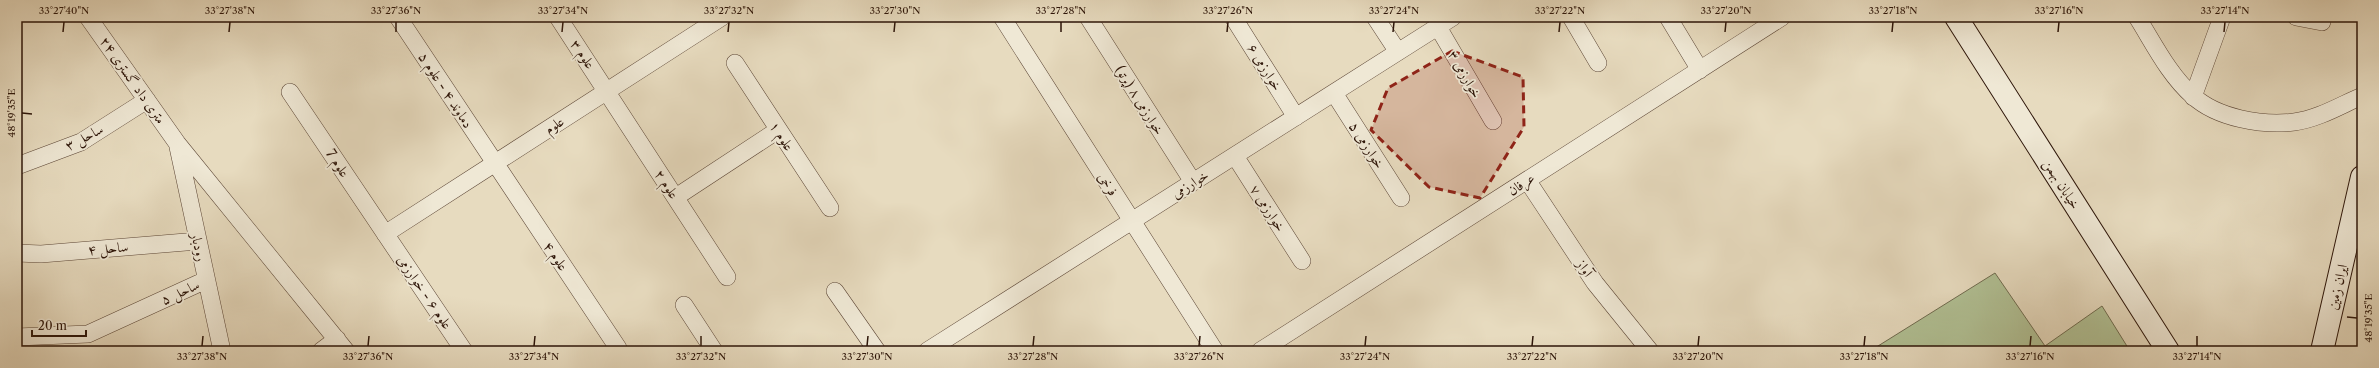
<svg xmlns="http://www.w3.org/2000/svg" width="2379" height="368" font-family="'Libre Caslon Text',Amiri,serif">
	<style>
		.green { fill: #b1c195; stroke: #6f6b4f }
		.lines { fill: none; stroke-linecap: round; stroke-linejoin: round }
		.street-casing { stroke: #5c4636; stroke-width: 18 }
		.secondary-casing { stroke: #2d1509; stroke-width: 24 }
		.street { stroke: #efe8d5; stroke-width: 17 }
		.secondary { stroke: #efe8d5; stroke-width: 22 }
		.marked { fill: #8f2418; fill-opacity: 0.2; stroke: #8f2418; stroke-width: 3; stroke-dasharray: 8 5; stroke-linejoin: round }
		.ticks { fill: none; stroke: #2d1509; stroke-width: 1.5 }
		.labels { text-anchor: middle; stroke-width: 3.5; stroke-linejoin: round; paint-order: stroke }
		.street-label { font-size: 14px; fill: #2d1509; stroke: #efe8d5 }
		.neatline { fill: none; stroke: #2d1509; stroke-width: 1.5 }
		.ticks-label { font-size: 10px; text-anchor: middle; fill: #2d1509 }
	</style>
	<rect width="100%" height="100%" fill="#e7dbbf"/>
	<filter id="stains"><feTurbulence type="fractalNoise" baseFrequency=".005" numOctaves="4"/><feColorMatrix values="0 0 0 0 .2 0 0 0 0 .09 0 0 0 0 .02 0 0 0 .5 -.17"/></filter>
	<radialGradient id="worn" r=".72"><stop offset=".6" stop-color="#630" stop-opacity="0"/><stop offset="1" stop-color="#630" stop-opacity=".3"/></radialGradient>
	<path class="green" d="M 1995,273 L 2045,346 L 2102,306 L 2130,351 L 1870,351 Z"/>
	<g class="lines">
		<g class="street-casing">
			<path id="street" d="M 88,17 L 177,143 L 346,351
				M 398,17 L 618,348
				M 558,17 L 727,277
				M 1002,17 L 1215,351
				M 1088,17 L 1193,182
				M 1233,17 L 1296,117
				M 1375,17 L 1398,52
				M 1571,17 L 1598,63
				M 1668,17 L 1700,70
				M 2137,17 C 2154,44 2169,75 2193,96 C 2217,118 2262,126 2294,122 C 2318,119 2341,105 2362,96
				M 2296,17 L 2322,22
				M 1438,27 L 1493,121
				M 735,63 L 830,208
				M 290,92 L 464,351
				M 1334,93 L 1401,198
				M 2193,97 L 2222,17
				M 178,147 L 222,351
				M 1235,156 L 1302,261
				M 17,166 L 81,142 L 147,100
				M 1527,180 L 1595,283 L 1650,351
				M 676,197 L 778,130
				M 385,234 L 722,17
				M 17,253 L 41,254 L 198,241
				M 835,291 L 877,351
				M 684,305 L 714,351
				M 17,337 L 88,334 L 206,280
				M 321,351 L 337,339
				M 927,351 L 1453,17
				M 1260,351 L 1782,17"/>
		</g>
		<g class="secondary-casing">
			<path id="secondary" d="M 1956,17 L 2168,351
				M 2322,351 L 2362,177"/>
		</g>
		<use href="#street" class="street"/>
		<use href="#secondary" class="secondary"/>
	</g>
	<path class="marked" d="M 1452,51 L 1523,77 L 1524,127 L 1480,198 L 1429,187 L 1371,130 L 1388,88 Z"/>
	<path class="ticks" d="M 63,32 L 64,22M 229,32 L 230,22M 396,32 L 396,22M 562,32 L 563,22M 728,32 L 729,22M 894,32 L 895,22M 1061,32 L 1061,22M 1227,32 L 1228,22M 1393,32 L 1394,22M 1559,32 L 1560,22M 1725,32 L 1726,22M 1892,32 L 1893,22M 2058,32 L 2059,22M 2224,32 L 2225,22M 22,113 L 32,114M 2347,317 L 2357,318M 202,346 L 203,336M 368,346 L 369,336M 534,346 L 535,336M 701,346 L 701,336M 867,346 L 868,336M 1033,346 L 1034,336M 1199,346 L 1200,336M 1365,346 L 1366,336M 1532,346 L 1533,336M 1698,346 L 1699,336M 1864,346 L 1865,336M 2030,346 L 2031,336M 2197,346 L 2197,336"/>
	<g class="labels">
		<g class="street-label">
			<text transform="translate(583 54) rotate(56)" y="5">علوم ۳</text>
			<text transform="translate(1265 67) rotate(58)" y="5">خوارزمی ۶</text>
			<text transform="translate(1465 74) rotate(60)" y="5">خوارزمی ۳</text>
			<text transform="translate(133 80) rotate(55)" y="5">۲۴ متری داد گستری</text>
			<text transform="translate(446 90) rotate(57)" y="5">دماوند ۴ - علوم ۵</text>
			<text transform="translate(1140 100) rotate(58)" y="5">خوارزمی ۸ (پرتو)</text>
			<text transform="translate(554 125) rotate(-33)" y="5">علوم</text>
			<text transform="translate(782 136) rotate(57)" y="5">علوم ۱</text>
			<text transform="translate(84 137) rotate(-27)" y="5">ساحل ۳</text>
			<text transform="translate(1367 145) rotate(57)" y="5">خوارزمی ۵</text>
			<text transform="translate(338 163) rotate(56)" y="5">علوم 7</text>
			<text transform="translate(667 184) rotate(57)" y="5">علوم ۲</text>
			<text transform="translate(1108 184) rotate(57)" y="5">فرخی</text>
			<text transform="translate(1190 184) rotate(-32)" y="5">خوارزمی</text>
			<text transform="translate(1521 184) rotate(-33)" y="5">عرفان</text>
			<text transform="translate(2062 184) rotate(58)" y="5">خیابان بهمن</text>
			<text transform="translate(1268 208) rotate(57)" y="5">خوارزمی ۷</text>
			<text transform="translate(199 247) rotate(78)" y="5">رودبار</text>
			<text transform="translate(108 248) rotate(-5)" y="5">ساحل ۴</text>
			<text transform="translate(556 256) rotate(56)" y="5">علوم ۴</text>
			<text transform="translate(1585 268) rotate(57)" y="5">آواز</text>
			<text transform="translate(2337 287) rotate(-77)" y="5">ایران زمین</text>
			<text transform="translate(180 292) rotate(-25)" y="5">ساحل ۵</text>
			<text transform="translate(425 292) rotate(56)" y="5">علوم ۶ - خوارزمی</text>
		</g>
	</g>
	<rect width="2379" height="368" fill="none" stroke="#e7dbbf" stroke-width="44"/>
	<path d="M32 330v6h54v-6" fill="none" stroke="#2d1509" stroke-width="2"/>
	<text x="38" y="330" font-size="12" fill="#2d1509" stroke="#efe8d5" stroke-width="3" paint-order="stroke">20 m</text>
	<rect x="22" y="22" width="2335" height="324" class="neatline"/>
	<g class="ticks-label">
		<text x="64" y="14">33°27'40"N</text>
		<text x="230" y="14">33°27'38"N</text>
		<text x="396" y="14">33°27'36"N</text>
		<text x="563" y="14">33°27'34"N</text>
		<text x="729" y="14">33°27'32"N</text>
		<text x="895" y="14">33°27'30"N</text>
		<text x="1061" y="14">33°27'28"N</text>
		<text x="1228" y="14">33°27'26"N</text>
		<text x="1394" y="14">33°27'24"N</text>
		<text x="1560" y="14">33°27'22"N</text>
		<text x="1726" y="14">33°27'20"N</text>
		<text x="1893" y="14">33°27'18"N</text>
		<text x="2059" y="14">33°27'16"N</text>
		<text x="2225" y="14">33°27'14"N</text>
		<text transform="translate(11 113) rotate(-90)" y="4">48°19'35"E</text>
		<text transform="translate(2368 318) rotate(-90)" y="4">48°19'35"E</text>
		<text x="202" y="360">33°27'38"N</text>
		<text x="368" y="360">33°27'36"N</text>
		<text x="534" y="360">33°27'34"N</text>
		<text x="701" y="360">33°27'32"N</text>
		<text x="867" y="360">33°27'30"N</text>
		<text x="1033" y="360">33°27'28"N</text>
		<text x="1199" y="360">33°27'26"N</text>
		<text x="1365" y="360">33°27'24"N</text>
		<text x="1532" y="360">33°27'22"N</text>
		<text x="1698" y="360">33°27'20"N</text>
		<text x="1864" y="360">33°27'18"N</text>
		<text x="2030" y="360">33°27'16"N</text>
		<text x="2197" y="360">33°27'14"N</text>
	</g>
	<rect width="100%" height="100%" filter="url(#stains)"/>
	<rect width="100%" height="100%" fill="url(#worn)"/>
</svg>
